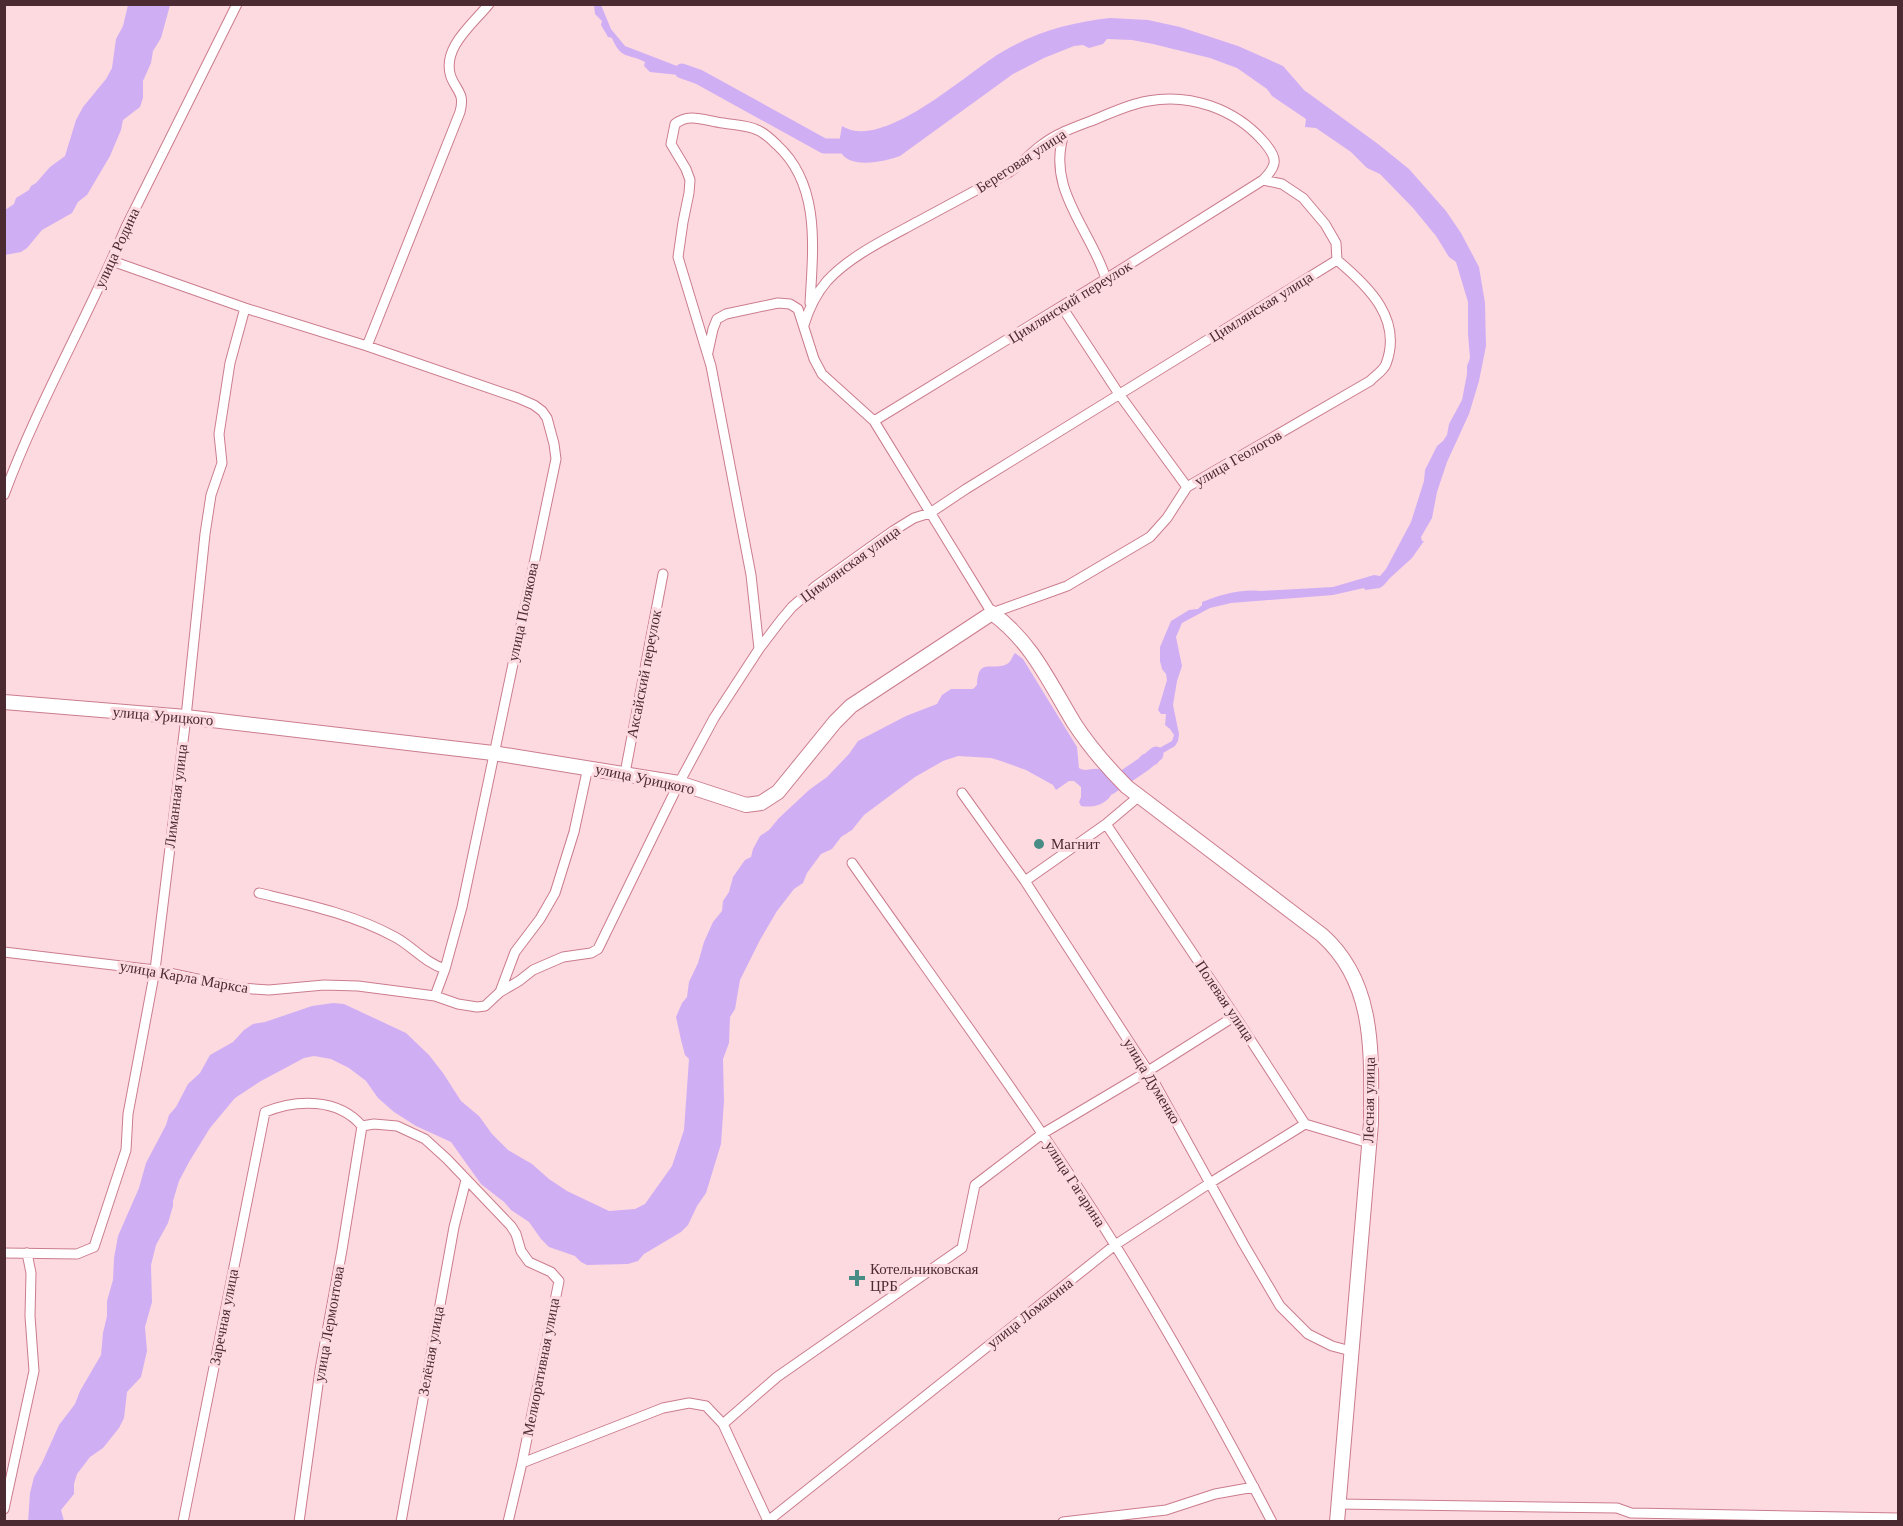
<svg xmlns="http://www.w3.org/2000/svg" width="1903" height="1526" font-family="Georgia,serif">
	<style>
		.water { fill: #d0aef4 }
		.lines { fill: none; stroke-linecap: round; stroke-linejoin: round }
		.river { stroke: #d0aef4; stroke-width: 15 }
		.street-casing { stroke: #cb7c8d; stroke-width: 11 }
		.secondary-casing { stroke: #cb7c8d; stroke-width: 16 }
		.street { stroke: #fff; stroke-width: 9 }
		.secondary { stroke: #fff; stroke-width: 14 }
		.poi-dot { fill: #478d86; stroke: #fddae0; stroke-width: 2 }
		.labels { text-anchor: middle; stroke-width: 6; stroke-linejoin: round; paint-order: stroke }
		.street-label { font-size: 15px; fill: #4b2a31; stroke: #fddae0 }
		.poi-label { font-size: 15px; fill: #4b2a31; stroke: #fddae0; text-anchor: start }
	</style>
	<rect width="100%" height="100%" fill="#fddae0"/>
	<path class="water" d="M 128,5 L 170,5 L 161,38 L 153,51 L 151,63 L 143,81 L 143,98 L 140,107 L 123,120 L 121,130 L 110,156 L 87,195 L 78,202 L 72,213 L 42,230 L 27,248 L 21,252 L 5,255 L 5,210 L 14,204 L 16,198 L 29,190 L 31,186 L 36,183 L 50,167 L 65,156 L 76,120 L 83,107 L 106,79 L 112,68 L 116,39 L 123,26 Z
		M 594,5 L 601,5 L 611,29 L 625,46 L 677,66 L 705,73 L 700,80 L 688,76 L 650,72 L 644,66 L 645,62 C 628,53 621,60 612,38 L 608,37 L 601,25 L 602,21 L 595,14 Z
		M 1110,18 L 1148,20 L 1180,27 L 1238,46 L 1283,66 L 1304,90 L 1378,144 L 1409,169 L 1446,211 L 1461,233 L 1479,267 L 1485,303 L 1486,346 L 1479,381 L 1469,414 L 1447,462 L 1437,492 L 1432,518 L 1421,537 L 1422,541 L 1424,541 L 1412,558 L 1390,578 L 1384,585 L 1380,588 L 1365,590 L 1364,588 L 1333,595 L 1231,603 L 1210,608 L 1182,623 L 1176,637 L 1182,666 L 1177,681 L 1173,705 L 1179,734 L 1178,741 L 1175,746 L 1163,753 L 1157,764 L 1150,766 L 1147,769 L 1144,769 L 1139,765 L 1139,758 L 1143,754 L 1148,757 L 1154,751 L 1172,741 L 1174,735 L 1170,729 L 1165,725 L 1166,714 L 1161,714 L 1158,710 L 1167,680 L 1166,674 L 1162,669 L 1160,661 L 1160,647 L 1171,621 L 1189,610 L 1198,609 L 1202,605 L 1202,602 C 1221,595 1239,589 1260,591 L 1333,587 L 1374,575 L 1380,576 L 1386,569 L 1411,522 L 1424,481 L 1425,470 L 1437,446 L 1443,441 L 1447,435 L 1449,424 L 1462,400 L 1467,374 L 1467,366 L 1470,358 L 1468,334 L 1468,302 L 1456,262 L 1449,257 L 1436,236 L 1413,208 L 1380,174 L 1367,168 L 1351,152 L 1316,128 L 1305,127 L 1306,119 L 1272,96 L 1267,89 L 1237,68 L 1210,58 L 1153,44 L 1132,40 L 1107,39 L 1103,44 L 1089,48 L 1083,45 L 1074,46 L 1044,58 L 1013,74 L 900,156 C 887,161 852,169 842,154 C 837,147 841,133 842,126 C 883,152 966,73 1002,52 C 1035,32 1072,22 1110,18 Z
		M 1015,653 L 1023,659 L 1077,747 L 1079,768 C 1087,773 1093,766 1102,770 C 1126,784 1109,811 1081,806 L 1079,802 L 1081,797 L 1081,787 L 1074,781 L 1069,781 L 1056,790 L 1053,785 L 1026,770 L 1001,761 L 991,758 L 958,756 L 943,761 L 915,777 L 864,815 L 852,830 L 841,837 L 832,849 L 821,854 L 807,873 L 803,883 L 794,889 L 777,911 L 760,940 L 740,980 L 735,1009 L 730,1017 L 729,1043 L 723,1059 L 724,1101 L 721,1144 L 706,1193 L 697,1206 L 688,1225 L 681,1232 L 644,1254 L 638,1261 L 628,1264 L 587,1265 L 581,1262 L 575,1256 L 549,1247 L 541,1239 L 529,1222 L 511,1210 L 504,1202 L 481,1184 L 451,1142 L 416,1126 L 394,1112 L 378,1098 L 366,1081 L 349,1068 L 331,1059 L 314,1056 L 304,1058 L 261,1081 L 235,1098 L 210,1128 L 189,1162 L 179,1181 L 173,1201 L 173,1206 L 168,1223 L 156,1245 L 151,1265 L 152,1302 L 145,1327 L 147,1351 L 141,1377 L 127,1392 L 124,1418 L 119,1428 L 103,1448 L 90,1457 L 77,1474 L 74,1484 L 74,1494 L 61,1510 L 64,1521 L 28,1522 L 30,1493 L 34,1477 L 42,1463 L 59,1425 L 75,1404 L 80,1391 L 101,1355 L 103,1333 L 107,1316 L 107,1301 L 113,1280 L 114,1258 L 118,1236 L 139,1188 L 146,1163 L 166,1125 L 169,1115 L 176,1107 L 188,1084 L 200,1073 L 210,1055 L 233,1042 L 244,1030 L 253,1024 L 265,1022 L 312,1006 L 333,1003 L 344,1004 L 406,1033 L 429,1055 L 443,1073 L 461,1101 L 479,1116 L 492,1134 L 508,1150 L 532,1164 L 549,1179 L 567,1191 L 609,1211 L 635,1209 L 645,1204 L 672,1166 L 684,1130 L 689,1059 L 685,1055 L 681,1040 L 676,1017 L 682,1003 L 687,997 L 689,982 L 698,963 L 704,942 L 713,922 L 722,911 L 723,901 L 729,892 L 733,877 L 745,860 L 751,857 L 753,849 L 760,836 L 769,830 L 779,818 L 809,790 L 827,777 L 849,754 L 858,741 L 906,716 L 937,704 L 942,695 L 951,689 L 973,689 L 977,685 C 978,658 990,670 1005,665 C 1011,663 1011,658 1015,653 Z"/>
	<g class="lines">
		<path class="river" d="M 682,71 L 699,77 L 824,146 L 859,146
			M 1110,787 L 1144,764 L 1156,754"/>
		<g class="street-casing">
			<path id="street" d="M 1065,131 C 1044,188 1091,229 1106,279
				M 112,261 L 245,308 L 367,346 L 518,398 L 534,405 L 542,411 L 547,418 L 554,444 L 556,459 L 462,907 L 445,969 L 435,996
				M 1062,307 L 1119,394 L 1187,487
				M 804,325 C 809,308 815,295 827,281 C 851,255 888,238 919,221 C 949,205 978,189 1008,173 C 1021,165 1030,153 1043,144 C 1059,132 1078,126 1096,119 C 1113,112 1130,104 1148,101 C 1190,93 1235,109 1263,141 C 1278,158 1278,165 1263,180 L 1106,279 L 874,421
				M 367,346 L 460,112 C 465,93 457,92 451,77 C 441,48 473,24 489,4
				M 708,352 L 713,329 L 717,319 L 726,314 L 778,303 L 790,304 L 798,309 L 814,359 L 822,374 L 874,421 L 992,613 L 1067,586 L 1150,537 L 1167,518 L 1187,487 L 1370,381 C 1375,376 1384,370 1386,364 C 1403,319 1368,286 1337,260 L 1336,243 L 1325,224 L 1303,198 L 1282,184 L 1263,180
				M 4,495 C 38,403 88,317 126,227 L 237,4
				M 759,649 L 751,575 L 711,366 L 678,257 L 683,222 L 689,193 L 690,180 L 686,169 L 671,144 L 675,124 C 689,112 706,121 723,123 C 734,125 745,125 755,129 C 764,132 771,139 777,145 C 821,185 813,249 810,303
				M 625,773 L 663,574
				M 962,793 L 1025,881 L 1148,1071 L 1243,1243 L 1280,1306 L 1308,1334 L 1332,1346 L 1351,1351
				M 1106,824 L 1235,1016 L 1305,1124 L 1369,1143
				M 852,863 C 941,990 1033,1114 1115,1245 C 1171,1335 1223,1428 1272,1522
				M 1025,881 L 1106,824 L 1138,797
				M 259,893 C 305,904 353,914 395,937 C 412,946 425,963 445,969
				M 4,952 L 155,970 L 239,988 L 269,990 L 324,985 L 358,986 L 435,996 L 458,1004 L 477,1007 L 485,1006 L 500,992 L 519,981 L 533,970 L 563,957 L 591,953 L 598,949 L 679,783 L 714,718 L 759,649 L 781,620 L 792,607 L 816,586 L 893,531 L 914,518 L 930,513 L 966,489 L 1337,260
				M 500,992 L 515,952 L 540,919 L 555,893 L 574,832 L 588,767
				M 4,1253 L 77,1254 L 94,1247 L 126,1150 L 128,1114 L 155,970 L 186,717 L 205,534 L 211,495 L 222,463 L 219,434 L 230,363 L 245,308
				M 723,1424 L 777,1377 L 962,1248 L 975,1185 L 1042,1134 L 1148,1071 L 1235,1016
				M 1338,1504 L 1617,1508 L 1631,1513 L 1898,1518
				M 4,1509 L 34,1371 L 30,1316 L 31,1273 L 27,1253
				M 183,1522 L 265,1112 C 297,1099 338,1098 362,1126 L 374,1124 L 397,1126 L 425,1139 L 447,1159 L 511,1226 L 516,1234 L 521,1251 L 529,1262 L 551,1272 L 559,1281 L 522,1463 L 663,1408 L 689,1403 L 706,1406 L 723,1424 L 768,1521 L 1115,1245 L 1210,1183 L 1305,1124
				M 299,1522 L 320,1370 L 342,1250 L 362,1126
				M 401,1522 L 454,1227 L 466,1180
				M 508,1522 L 522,1463
				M 1063,1522 L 1166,1510 L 1215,1494 L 1254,1487"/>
		</g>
		<g class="secondary-casing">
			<path id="secondary" d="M 4,702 L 186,717 L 493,753 L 679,783 L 746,805 L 761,803 L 778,792 L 835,722 L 851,706 L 992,613 C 1032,642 1049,682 1074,723 C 1089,746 1108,768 1127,787 L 1322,935 C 1377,984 1371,1056 1371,1123 L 1337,1522"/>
		</g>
		<use href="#street" class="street"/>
		<use href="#secondary" class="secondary"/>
	</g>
	<g class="poi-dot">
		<circle cx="1039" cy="844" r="6"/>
		<path d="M854 1269h6v6h6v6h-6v6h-6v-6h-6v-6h6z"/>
	</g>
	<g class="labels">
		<g class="street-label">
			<text transform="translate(1021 161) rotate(-33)" y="5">Береговая улица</text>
			<text transform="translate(117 248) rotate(-65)" y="5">улица Родина</text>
			<text transform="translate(1070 302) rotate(-32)" y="5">Цимлянский переулок</text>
			<text transform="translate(1261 307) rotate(-32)" y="5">Цимлянская улица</text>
			<text transform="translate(1238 458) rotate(-30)" y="5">улица Геологов</text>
			<text transform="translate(850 564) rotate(-36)" y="5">Цимлянская улица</text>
			<text transform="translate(523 612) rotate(-78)" y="5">улица Полякова</text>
			<text transform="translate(644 674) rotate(-79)" y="5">Аксайский переулок</text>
			<text transform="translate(163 716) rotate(5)" y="5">улица Урицкого</text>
			<text transform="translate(645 779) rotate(12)" y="5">улица Урицкого</text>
			<text transform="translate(176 796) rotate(-83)" y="5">Лиманная улица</text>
			<text transform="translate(184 977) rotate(10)" y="5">улица Карла Маркса</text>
			<text transform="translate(1225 1001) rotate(56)" y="5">Полевая улица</text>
			<text transform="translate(1152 1081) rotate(59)" y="5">улица Думенко</text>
			<text transform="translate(1369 1100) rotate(-89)" y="5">Лесная улица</text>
			<text transform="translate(1075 1184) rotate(57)" y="5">улица Гагарина</text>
			<text transform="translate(1030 1313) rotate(-38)" y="5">улица Ломакина</text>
			<text transform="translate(224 1317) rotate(-79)" y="5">Заречная улица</text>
			<text transform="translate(329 1324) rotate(-80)" y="5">улица Лермонтова</text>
			<text transform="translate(431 1351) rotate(-80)" y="5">Зелёная улица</text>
			<text transform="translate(541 1367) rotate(-79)" y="5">Мелиоративная улица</text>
		</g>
		<g class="poi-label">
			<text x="1051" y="849">Магнит</text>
			<text x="870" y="1274">Котельниковская<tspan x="870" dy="17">ЦРБ</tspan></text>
		</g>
	</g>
	<rect width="1903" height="1526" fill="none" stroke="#4b2a31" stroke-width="12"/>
</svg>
